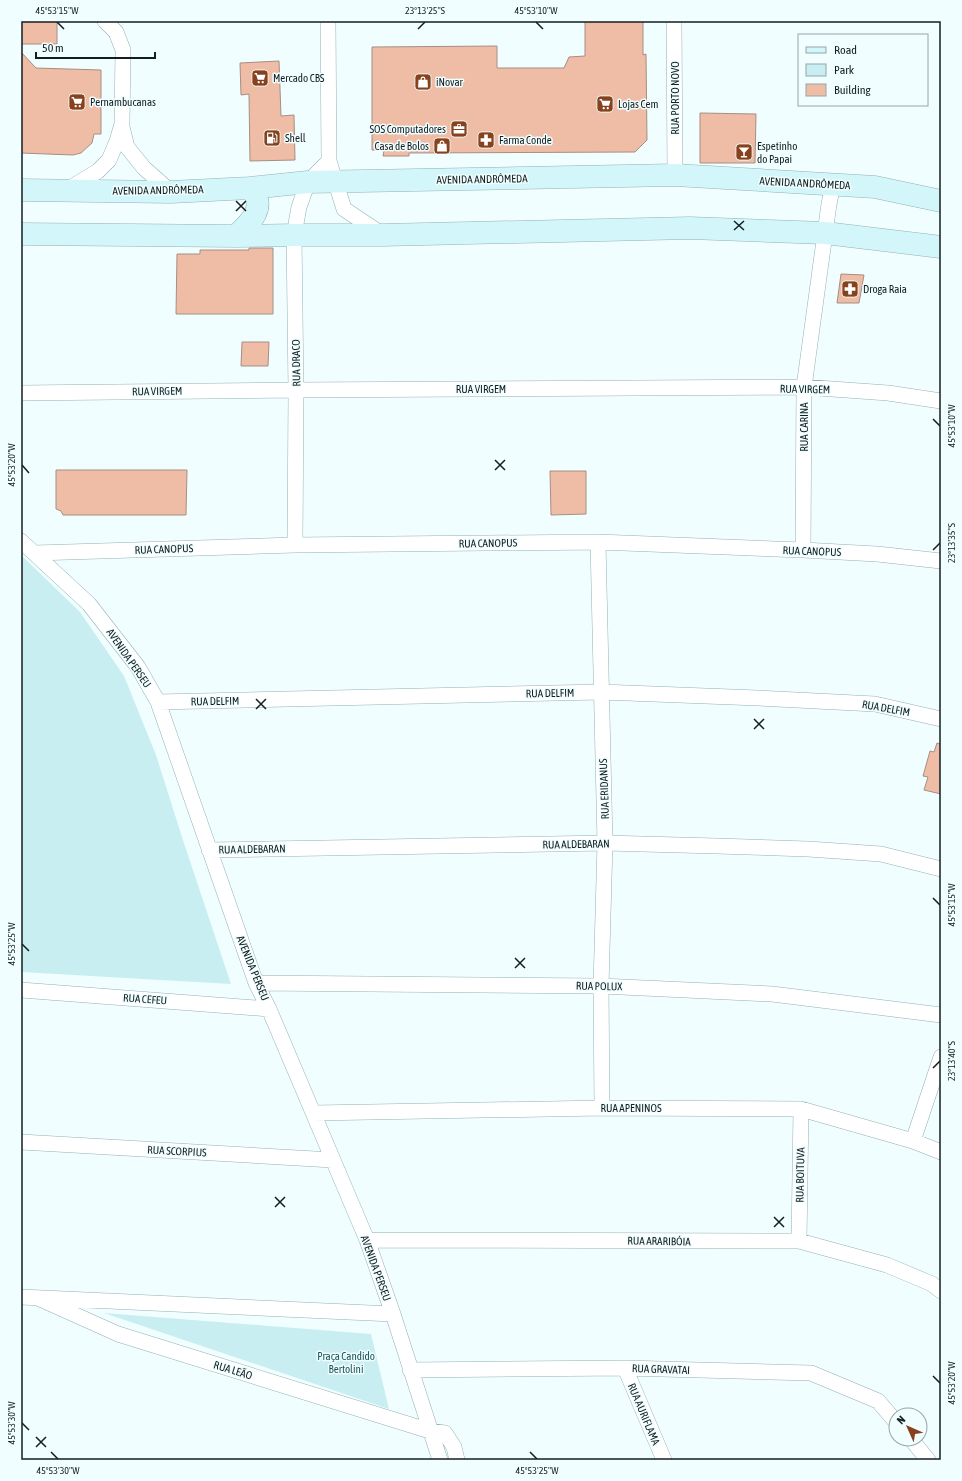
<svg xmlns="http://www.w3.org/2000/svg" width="962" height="1481" font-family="'Asap Condensed',sans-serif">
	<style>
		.green { fill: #c8eef2 }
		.building { fill: #efbda6; stroke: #a58e83 }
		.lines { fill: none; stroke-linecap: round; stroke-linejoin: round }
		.street-casing { stroke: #94b1b4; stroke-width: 16 }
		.secondary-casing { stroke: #94b1b4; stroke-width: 23 }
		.street { stroke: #fff; stroke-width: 15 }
		.secondary { stroke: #d3f6fa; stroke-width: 22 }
		.ticks { fill: none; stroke: #131e20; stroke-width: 1.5 }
		.labels { text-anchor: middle; stroke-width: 3; stroke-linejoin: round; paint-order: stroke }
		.poi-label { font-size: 11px; fill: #131e20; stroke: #f1feff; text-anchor: start }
		.street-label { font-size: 11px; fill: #131e20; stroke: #f1feff }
		.park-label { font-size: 11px; fill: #1b5358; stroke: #f1feff }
		.neatline { fill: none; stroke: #131e20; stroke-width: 1.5 }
		.ticks-label { font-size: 10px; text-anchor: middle; fill: #131e20 }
	</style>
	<rect width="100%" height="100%" fill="#f1feff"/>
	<path class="green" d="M 21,555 L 80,612 L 124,676 L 156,755 L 182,837 L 231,984 L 21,972 Z
		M 104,1313 L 371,1334 L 389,1409 Z"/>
	<path class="building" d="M 21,21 L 57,21 L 57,44 L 21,44 Z
		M 585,21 L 643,21 L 643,55 L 646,54 L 647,140 L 635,152 L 409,153 L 409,156 L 383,156 L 384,150 L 372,150 L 372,47 L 497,46 L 497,68 L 564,68 L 569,57 L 585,56 Z
		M 21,52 L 36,68 L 101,70 L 101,134 L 94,134 L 92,143 L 81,153 L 73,155 L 21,153 Z
		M 279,61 L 281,116 L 294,115 L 295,160 L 250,161 L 249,94 L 241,95 L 240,63 Z
		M 700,113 L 756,114 L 755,163 L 700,163 Z
		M 249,248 L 273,248 L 273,314 L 176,314 L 177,254 L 200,254 L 200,250 L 249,250 Z
		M 841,274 L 864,275 L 859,303 L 837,303 Z
		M 242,342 L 269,342 L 268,366 L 241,366 Z
		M 56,470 L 187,470 L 186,515 L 63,515 L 61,511 L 56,509 Z
		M 550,471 L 586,471 L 586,514 L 551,515 Z
		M 937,743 L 941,744 L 941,794 L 924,790 L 928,777 L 923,776 L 930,751 L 934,752 Z"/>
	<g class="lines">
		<g class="street-casing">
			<path id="street" d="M 328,21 L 329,161 L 344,209 L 383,235
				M 674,21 L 675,175
				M 122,127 L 127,147 L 144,168 L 171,192
				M 67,190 L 98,171 L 109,160 L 117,141 L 122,124 L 123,50 L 116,32 L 105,21
				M 21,393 L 296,390 L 804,387 L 888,393 L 941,401
				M 21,541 L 89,604 L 138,667 L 158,702 L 256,983 L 269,1009 L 367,1240 L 393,1314 L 440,1460
				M 598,542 L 605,843 L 601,986 L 602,1108
				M 295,545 L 296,390 L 294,235 L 299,207 L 308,182 L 329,161
				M 803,550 L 804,387 L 829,204 L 833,185
				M 35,553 L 295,545 L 598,542 L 803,550 L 877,554 L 941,561
				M 158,702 L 601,692 L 758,698 L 875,704 L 941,719
				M 209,850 L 605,843 L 717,846 L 808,849 L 881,854 L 941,869
				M 256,983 L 601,986 L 772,994 L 941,1015
				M 21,990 L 269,1009
				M 314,1113 L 602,1108 L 801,1109 L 913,1141 L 941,1152
				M 913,1141 L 941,1057
				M 21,1142 L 333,1160
				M 367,1240 L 799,1241 L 887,1265 L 932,1284 L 941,1291
				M 799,1241 L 801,1109
				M 21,1297 L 393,1314
				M 40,1299 L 118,1334 L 430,1431 L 445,1433 L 454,1447 L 457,1460
				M 625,1368 L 664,1460
				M 410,1370 L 625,1368 L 811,1373 L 878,1401 L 896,1422
				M 911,1439 L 928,1460"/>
		</g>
		<g class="secondary-casing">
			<path id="secondary" d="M 21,190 L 171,192 L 250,188 L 308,182 L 675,175 L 875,187 L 941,201
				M 21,234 L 236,236 L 294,235 L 383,235 L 690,228 L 825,233 L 941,247
				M 236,236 C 250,223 268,207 250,188"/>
		</g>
		<use href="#street" class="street"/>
		<use href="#secondary" class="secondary"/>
	</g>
	<path class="ticks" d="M 57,22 L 64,29M 536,22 L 543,29M 418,29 L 425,22M 236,201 L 246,211M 236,211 L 246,201M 734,221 L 744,230M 734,230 L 744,221M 933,419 L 940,426M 495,460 L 505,470M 22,465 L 29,473M 495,470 L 505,460M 933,550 L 940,543M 256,699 L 266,709M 256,709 L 266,699M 754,719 L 764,729M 754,729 L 764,719M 933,898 L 940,905M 22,944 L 29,951M 515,958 L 525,968M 515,968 L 525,958M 933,1068 L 940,1061M 275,1197 L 285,1207M 275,1207 L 285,1197M 774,1217 L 784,1227M 774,1227 L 784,1217M 933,1376 L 940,1383M 22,1423 L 29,1430M 36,1437 L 46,1447M 36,1447 L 46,1437M 51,1452 L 58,1459M 530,1452 L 537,1459"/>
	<defs>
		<g id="supermarket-square" transform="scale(0.9)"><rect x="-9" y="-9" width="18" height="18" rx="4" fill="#87411d" stroke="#f1feff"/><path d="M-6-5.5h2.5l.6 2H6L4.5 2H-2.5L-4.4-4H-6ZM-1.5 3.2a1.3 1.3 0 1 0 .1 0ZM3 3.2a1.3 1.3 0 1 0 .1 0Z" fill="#fff"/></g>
		<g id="shop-square" transform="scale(0.9)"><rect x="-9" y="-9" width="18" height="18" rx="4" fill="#87411d" stroke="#f1feff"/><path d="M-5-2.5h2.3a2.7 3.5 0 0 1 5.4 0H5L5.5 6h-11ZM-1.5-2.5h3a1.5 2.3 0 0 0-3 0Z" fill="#fff"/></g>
		<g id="office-square" transform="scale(0.9)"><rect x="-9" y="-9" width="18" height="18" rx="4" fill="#87411d" stroke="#f1feff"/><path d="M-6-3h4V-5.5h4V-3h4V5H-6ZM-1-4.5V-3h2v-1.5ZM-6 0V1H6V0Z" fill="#fff"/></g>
		<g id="fuel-square" transform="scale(0.9)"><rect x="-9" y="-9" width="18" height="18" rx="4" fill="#87411d" stroke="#f1feff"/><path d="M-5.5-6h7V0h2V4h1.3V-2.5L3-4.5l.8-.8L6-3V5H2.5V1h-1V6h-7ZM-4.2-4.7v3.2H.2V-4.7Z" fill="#fff"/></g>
		<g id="pharmacy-square" transform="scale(0.9)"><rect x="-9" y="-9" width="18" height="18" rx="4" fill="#87411d" stroke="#f1feff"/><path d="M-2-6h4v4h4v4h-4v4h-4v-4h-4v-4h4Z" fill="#fff"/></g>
		<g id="bar-square" transform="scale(0.9)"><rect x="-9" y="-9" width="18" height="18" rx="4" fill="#87411d" stroke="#f1feff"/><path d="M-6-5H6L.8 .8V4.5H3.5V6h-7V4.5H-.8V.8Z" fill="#fff"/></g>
	</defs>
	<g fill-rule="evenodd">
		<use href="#supermarket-square" x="260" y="78"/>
		<use href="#shop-square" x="423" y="82"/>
		<use href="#supermarket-square" x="77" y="102"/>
		<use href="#supermarket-square" x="605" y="104"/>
		<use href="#office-square" x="459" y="129"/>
		<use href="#fuel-square" x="272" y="138"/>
		<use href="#pharmacy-square" x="486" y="140"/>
		<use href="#shop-square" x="442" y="146"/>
		<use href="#bar-square" x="744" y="152"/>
		<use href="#pharmacy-square" x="850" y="289"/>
	</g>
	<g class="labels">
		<g class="poi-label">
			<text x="273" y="82">Mercado CBS</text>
			<text x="436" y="86">iNovar</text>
			<text x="90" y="106">Pernambucanas</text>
			<text x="618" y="108">Lojas Cem</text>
			<text x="446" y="133" text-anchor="end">SOS Computadores</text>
			<text x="285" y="142">Shell</text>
			<text x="499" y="144">Farma Conde</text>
			<text x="429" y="150" text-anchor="end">Casa de Bolos</text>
			<text x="757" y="150">Espetinho<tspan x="757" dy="13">do Papai</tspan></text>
			<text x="863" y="293">Droga Raia</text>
		</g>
		<g class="street-label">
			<text transform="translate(675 98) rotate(-90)" y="4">RUA PORTO NOVO</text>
			<text transform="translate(482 179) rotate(-1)" y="4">AVENIDA ANDRÔMEDA</text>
			<text transform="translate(805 183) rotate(3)" y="4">AVENIDA ANDRÔMEDA</text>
			<text transform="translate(158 190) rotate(-1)" y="4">AVENIDA ANDRÔMEDA</text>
			<text transform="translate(296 363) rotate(-91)" y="4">RUA DRACO</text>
			<text x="481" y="393">RUA VIRGEM</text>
			<text transform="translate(805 389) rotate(1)" y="4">RUA VIRGEM</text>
			<text transform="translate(157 391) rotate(-1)" y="4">RUA VIRGEM</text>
			<text transform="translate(804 427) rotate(-90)" y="4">RUA CARINA</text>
			<text transform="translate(488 543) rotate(-1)" y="4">RUA CANOPUS</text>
			<text transform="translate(164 549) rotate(-2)" y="4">RUA CANOPUS</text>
			<text transform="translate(812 551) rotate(2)" y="4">RUA CANOPUS</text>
			<text transform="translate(129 658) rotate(55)" y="4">AVENIDA PERSEU</text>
			<text transform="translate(550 693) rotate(-1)" y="4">RUA DELFIM</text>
			<text transform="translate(215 701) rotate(-1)" y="4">RUA DELFIM</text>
			<text transform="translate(886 708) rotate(10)" y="4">RUA DELFIM</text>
			<text transform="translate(604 789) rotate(-92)" y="4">RUA ERIDANUS</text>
			<text transform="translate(576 844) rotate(-1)" y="4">RUA ALDEBARAN</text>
			<text transform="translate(252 849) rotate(-1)" y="4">RUA ALDEBARAN</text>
			<text transform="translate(253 968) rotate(68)" y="4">AVENIDA PERSEU</text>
			<text transform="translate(599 986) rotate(1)" y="4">RUA POLUX</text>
			<text transform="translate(145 999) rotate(4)" y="4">RUA CEFEU</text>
			<text x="631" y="1112">RUA APENINOS</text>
			<text transform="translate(177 1151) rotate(3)" y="4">RUA SCORPIUS</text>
			<text transform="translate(800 1175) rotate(-89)" y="4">RUA BOITUVA</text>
			<text transform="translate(659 1241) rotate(1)" y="4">RUA ARARIBÓIA</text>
			<text transform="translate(376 1268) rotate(70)" y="4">AVENIDA PERSEU</text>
			<text transform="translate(661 1369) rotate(2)" y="4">RUA GRAVATAI</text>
			<text transform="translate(233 1370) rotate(17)" y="4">RUA LEÃO</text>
			<text transform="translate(644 1414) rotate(67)" y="4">RUA AURIFLAMA</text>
		</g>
		<g class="park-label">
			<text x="346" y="1360">Praça Candido<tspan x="346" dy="13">Bertolini</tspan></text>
		</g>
	</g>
	<rect width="962" height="1481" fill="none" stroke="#f1feff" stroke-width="44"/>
	<rect x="798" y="34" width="130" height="72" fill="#f1feff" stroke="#98a4a6"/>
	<rect x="806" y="47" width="20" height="6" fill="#d3f6fa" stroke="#98a4a6"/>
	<text x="834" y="54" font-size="12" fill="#131e20">Road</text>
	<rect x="806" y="64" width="20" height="12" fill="#c8eef2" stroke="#98a4a6"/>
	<text x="834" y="74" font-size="12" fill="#131e20">Park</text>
	<rect x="806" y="84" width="20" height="12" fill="#efbda6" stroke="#98a4a6"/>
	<text x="834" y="94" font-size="12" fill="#131e20">Building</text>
	<g transform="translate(908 1427) rotate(315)"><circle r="19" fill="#f1feff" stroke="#98a4a6"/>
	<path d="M0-3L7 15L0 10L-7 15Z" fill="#87411d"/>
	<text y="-6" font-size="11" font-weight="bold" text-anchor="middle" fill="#131e20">N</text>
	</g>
	<path d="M36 52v6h119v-6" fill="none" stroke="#131e20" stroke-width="2"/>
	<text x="42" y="52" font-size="12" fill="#131e20" stroke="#f1feff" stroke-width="3" paint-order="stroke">50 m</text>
	<rect x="22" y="22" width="918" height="1437" class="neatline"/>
	<g class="ticks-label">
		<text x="57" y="14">45°53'15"W</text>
		<text x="425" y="14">23°13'25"S</text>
		<text x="536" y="14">45°53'10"W</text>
		<text transform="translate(951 426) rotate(-90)" y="4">45°53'10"W</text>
		<text transform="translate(11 465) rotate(-90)" y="4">45°53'20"W</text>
		<text transform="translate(951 543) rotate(-90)" y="4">23°13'35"S</text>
		<text transform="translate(951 905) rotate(-90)" y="4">45°53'15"W</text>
		<text transform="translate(11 944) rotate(-90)" y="4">45°53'25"W</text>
		<text transform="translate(951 1061) rotate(-90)" y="4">23°13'40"S</text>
		<text transform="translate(951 1383) rotate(-90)" y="4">45°53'20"W</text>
		<text transform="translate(11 1423) rotate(-90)" y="4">45°53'30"W</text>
		<text x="58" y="1474">45°53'30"W</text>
		<text x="537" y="1474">45°53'25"W</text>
	</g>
</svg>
